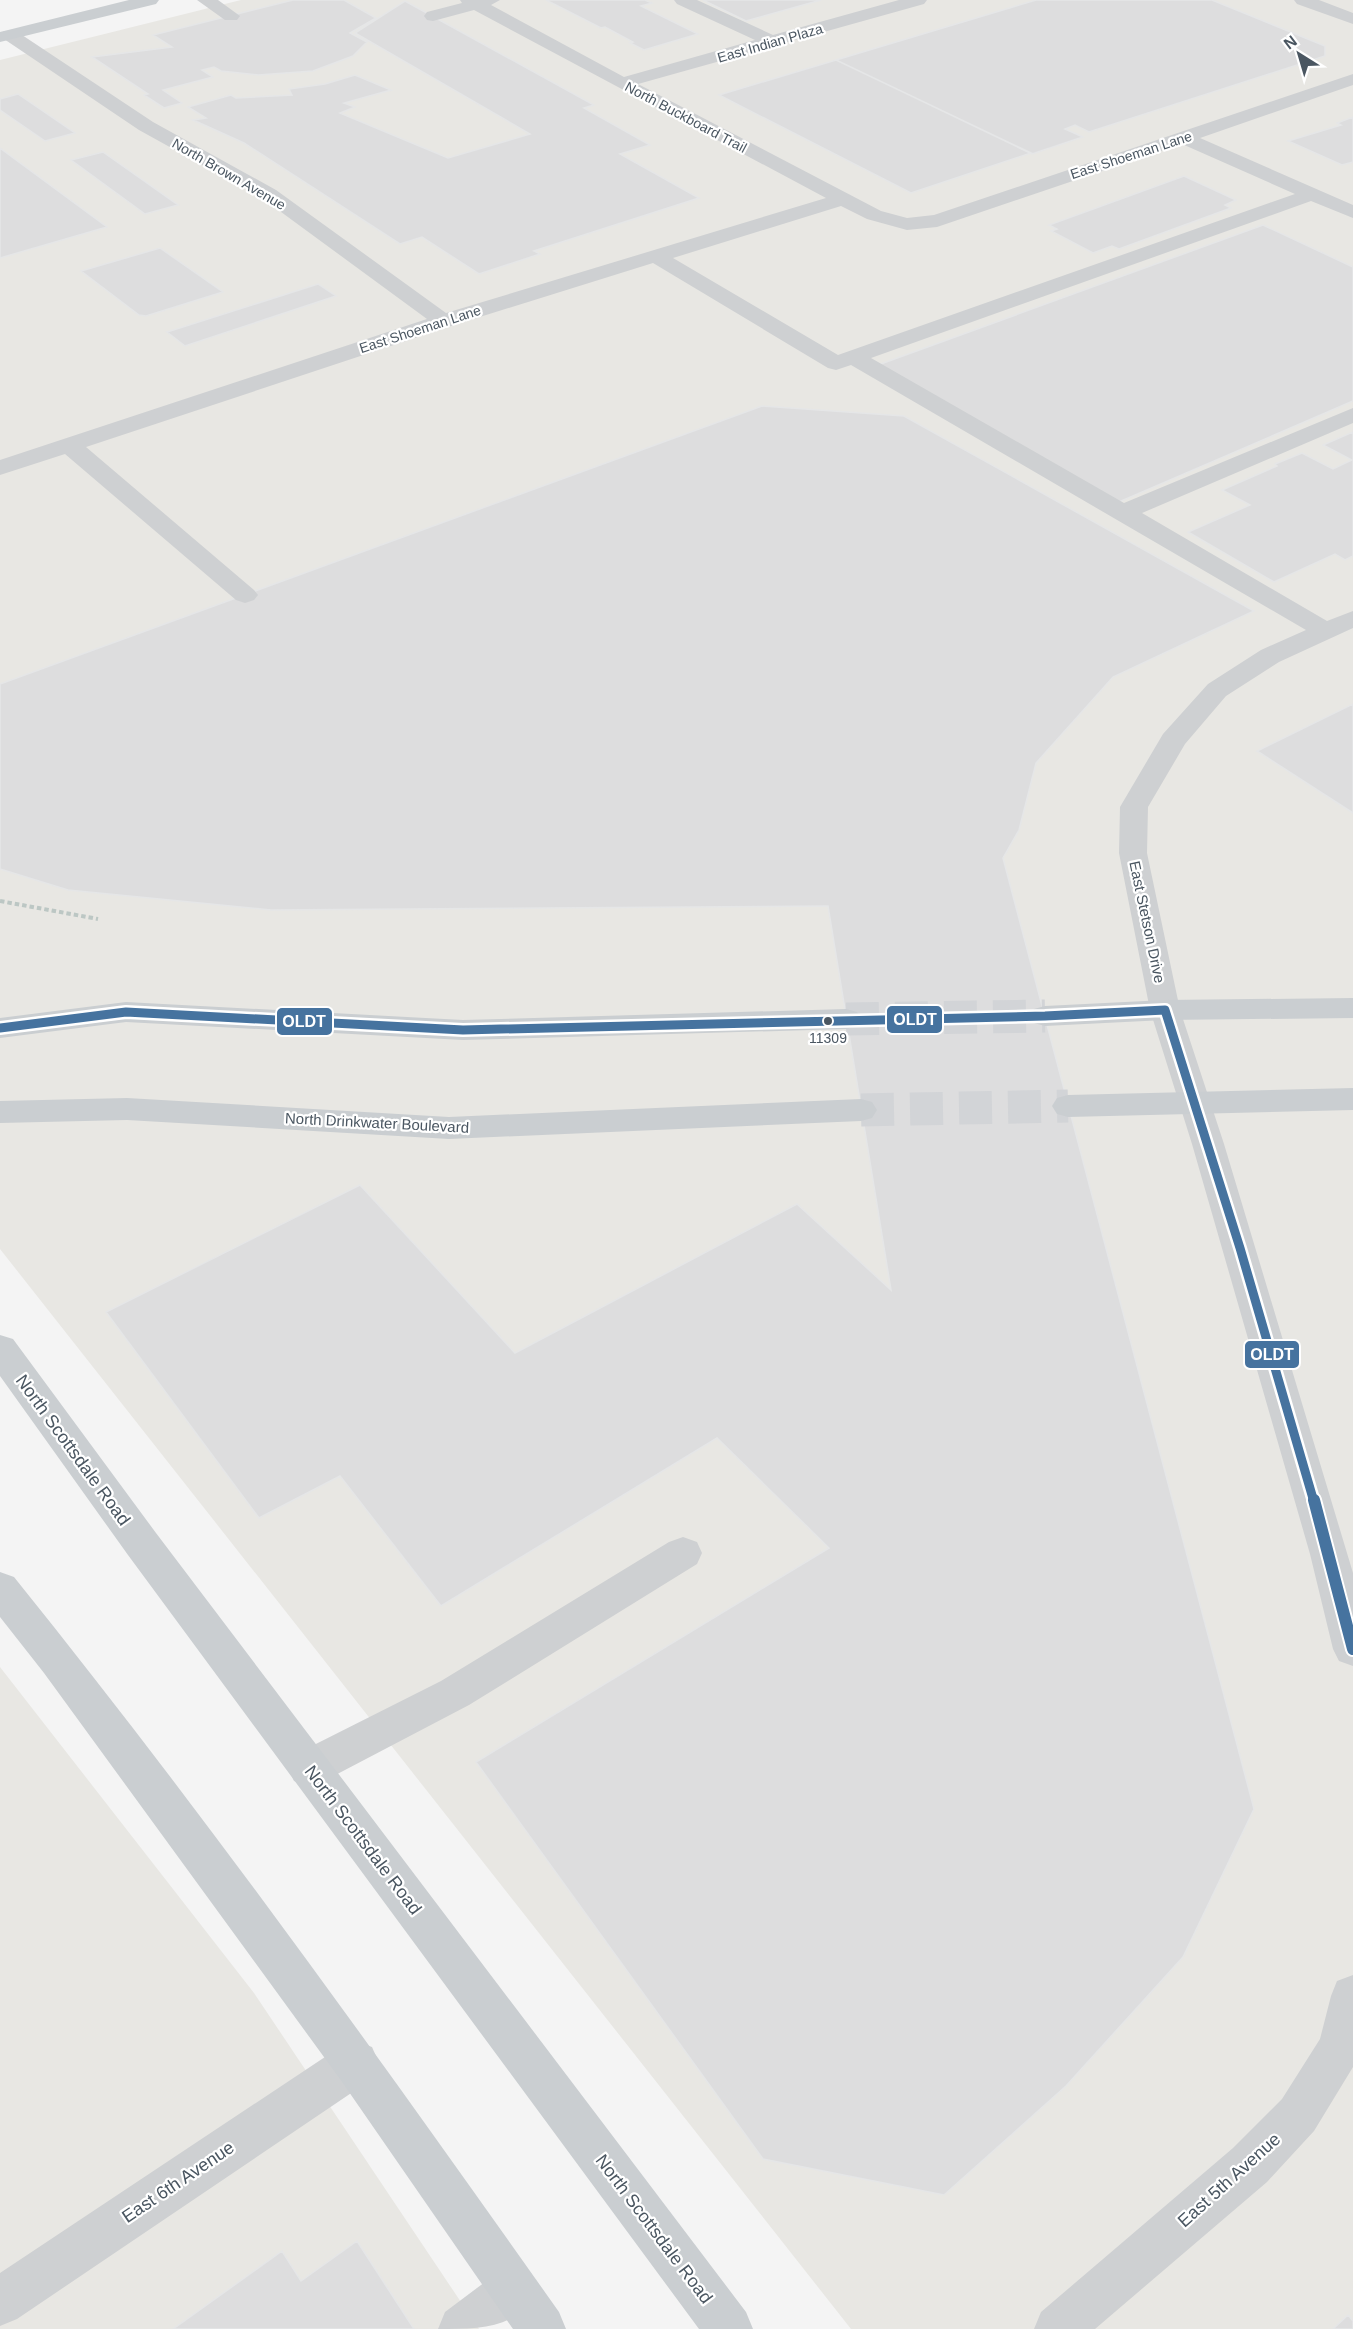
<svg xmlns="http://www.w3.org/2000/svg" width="1353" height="2329" font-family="Helvetica,sans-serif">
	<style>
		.commercial { fill: #e8e7e3 }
		.building { fill: #ddddde; stroke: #e5e6e7; stroke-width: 1.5 }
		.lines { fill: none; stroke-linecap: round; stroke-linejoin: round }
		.major-tunnel { stroke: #d2d4d7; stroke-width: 33; stroke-dasharray: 33 16; stroke-linecap: butt }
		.path { stroke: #bcc7c4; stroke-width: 4; stroke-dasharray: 4.5 3; stroke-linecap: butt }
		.minor { fill: #ced0d2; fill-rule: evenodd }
		.major { fill: #caced1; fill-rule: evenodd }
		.bus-1-far1-casing { stroke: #fff; stroke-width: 14 }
		.bus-1-casing { stroke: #fff; stroke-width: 16 }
		.bus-1-far1 { stroke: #46739f; stroke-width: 9 }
		.bus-1 { stroke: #46739f; stroke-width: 12 }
		.bus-dot { fill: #4a5661; stroke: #fff; stroke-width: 2 }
		.labels { text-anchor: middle; stroke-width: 4.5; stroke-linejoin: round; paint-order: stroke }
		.far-street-label { font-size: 14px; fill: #4a5661; stroke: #fff }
		.bus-label { font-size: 14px; fill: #4a5661; stroke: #fff }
		.street-label { font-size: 15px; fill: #4a5661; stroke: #fff }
		.near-street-label { font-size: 18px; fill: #4a5661; stroke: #fff }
		.line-badge { stroke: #fff; stroke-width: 2 }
		.badge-label { font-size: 16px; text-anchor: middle; font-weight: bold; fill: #fff }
	</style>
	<rect width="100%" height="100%" fill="#f4f4f4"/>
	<path class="commercial" d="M 241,0 L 1353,0 L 1353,2329 L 851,2329 L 0,1249 L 0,60 Z
		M 0,1667 L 254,1993 L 479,2329 L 0,2329 Z"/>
	<path class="building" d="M 293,0 L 344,0 L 376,18 L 350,33 L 367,42 L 353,56 L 313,71 L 258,75 L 221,71 L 214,67 L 202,70 L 213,77 L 163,90 L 182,103 L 164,108 L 144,95 L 148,94 L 92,57 L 172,47 L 153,35 Z
		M 546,0 L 645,0 L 652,3 L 641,6 L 698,34 L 644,50 L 630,43 L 633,42 L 605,27 L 601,28 Z
		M 703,0 L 821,0 L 746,21 Z
		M 1036,0 L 1212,0 L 1325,46 L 1325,56 L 1089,132 L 1075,125 L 1065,129 L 1083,137 L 1032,154 L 836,60 Z
		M 405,1 L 594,105 L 584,108 L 650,145 L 620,154 L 699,198 L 534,251 L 540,254 L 479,274 L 422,237 L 400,244 L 244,143 L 193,120 L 206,118 L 188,107 L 231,95 L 236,98 L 292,95 L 289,89 L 325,84 L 355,75 L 391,90 L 344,103 L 355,107 L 340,113 L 448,158 L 530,134 L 355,33 Z
		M 836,60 L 1031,153 L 911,193 L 719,95 Z
		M 18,94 L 75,133 L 45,141 L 0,110 L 0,99 Z
		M 1353,117 L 1353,162 L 1342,165 L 1288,141 L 1341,125 L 1337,123 Z
		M 0,148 L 107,227 L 0,258 Z
		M 103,152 L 178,205 L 145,214 L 71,160 Z
		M 1184,176 L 1236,200 L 1225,205 L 1231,208 L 1119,249 L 1112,246 L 1093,253 L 1051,231 L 1057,229 L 1049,225 Z
		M 1263,225 L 1353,267 L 1353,401 L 1112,505 L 878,365 Z
		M 160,248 L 223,292 L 146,316 L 139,315 L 81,271 Z
		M 318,284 L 336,296 L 185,346 L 167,332 Z
		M 762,406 L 904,416 L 1254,611 L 1113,677 L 1036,763 L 1019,830 L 1003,858 L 1254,1809 L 1183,1957 L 1066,2086 L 944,2195 L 763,2159 L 476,1762 L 829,1548 L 717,1438 L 441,1606 L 340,1476 L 259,1518 L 106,1312 L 360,1185 L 515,1353 L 797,1204 L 891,1290 L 828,906 L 271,910 L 68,890 L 0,869 L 0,684 Z
		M 1353,432 L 1353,556 L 1345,560 L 1335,554 L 1274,582 L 1188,532 L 1250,505 L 1222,490 L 1277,466 L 1275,464 L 1302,453 L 1333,469 L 1352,460 L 1323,445 Z
		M 1353,704 L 1353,813 L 1257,751 Z
		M 357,2241 L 414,2329 L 173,2329 L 282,2251 L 301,2281 Z
		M 1348,2315 L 1353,2321 L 1353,2329 L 1333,2329 Z"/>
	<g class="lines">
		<path class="major-tunnel" d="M 846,1019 L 1045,1016
			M 861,1110 L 1068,1106"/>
		<path class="path" d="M 0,901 L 98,919"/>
		<path class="minor" d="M 197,0 L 218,0 L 240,16 L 237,20 L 225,20 Z
			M 460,0 L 500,0 L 491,5 L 624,77 L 755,40 L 677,4 L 674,0 L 697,0 L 773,35 L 899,0 L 927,0 L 924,4 L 638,84 L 881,211 L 907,218 L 934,215 L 1353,74 L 1353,85 L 1200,138 L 1353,205 L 1353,218 L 1311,201 L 871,358 L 1124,503 L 1353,408 L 1353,423 L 1142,513 L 1327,621 L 1353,611 L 1353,628 L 1279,662 L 1226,696 L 1185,744 L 1148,807 L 1147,853 L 1180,1010 L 1224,1144 L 1353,1573 L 1353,1666 L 1339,1661 L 1333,1649 L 1310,1554 L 1192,1144 L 1150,1010 L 1119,853 L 1120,807 L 1163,734 L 1208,684 L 1261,650 L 1306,630 L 851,365 L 836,370 L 828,368 L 653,263 L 451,326 L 86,447 L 254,590 L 258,595 L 254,600 L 245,603 L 236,600 L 65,454 L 0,475 L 0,460 L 427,319 L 262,198 L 139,130 L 4,39 L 1,35 L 4,31 L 16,31 L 153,122 L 276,190 L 446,313 L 826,198 L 474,10 L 433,21 L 427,20 L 424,16 L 427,12 L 462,3 ZM 1182,144 L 1295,194 L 838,355 L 673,258 L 841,206 L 867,219 L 907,230 L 937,227 Z
			M 1294,0 L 1319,0 L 1353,13 L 1353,24 L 1297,4 Z
			M 683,1537 L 697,1542 L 702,1553 L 697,1564 L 469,1705 L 324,1781 L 309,1786 L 294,1781 L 288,1768 L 294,1755 L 441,1681 L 669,1542 Z
			M 1353,1975 L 1353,2067 L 1314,2131 L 1267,2182 L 1095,2329 L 1034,2329 L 1041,2312 L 1233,2148 L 1282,2099 L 1320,2039 L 1331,1996 L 1337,1981 Z
			M 356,2041 L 372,2047 L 379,2063 L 372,2079 L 17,2319 L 0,2326 L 0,2273 L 340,2047 Z
			M 514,2266 L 531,2273 L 538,2290 C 518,2329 482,2329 438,2329 L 445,2312 L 497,2273 Z"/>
		<path class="major" d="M 129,0 L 159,0 L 156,4 L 0,42 L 0,32 Z
			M 1353,998 L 1353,1018 L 1165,1020 L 1045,1026 L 1034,1023 L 1030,1016 L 1034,1009 L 1045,1006 L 1165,1000 Z
			M 126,1002 L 463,1020 L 846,1009 L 857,1012 L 862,1019 L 857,1026 L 846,1029 L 463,1040 L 126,1022 L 0,1038 L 0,1018 Z
			M 1353,1088 L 1353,1110 L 1068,1117 L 1057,1114 L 1052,1106 L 1057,1098 L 1068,1095 Z
			M 127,1098 L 449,1117 L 861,1099 L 872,1102 L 877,1110 L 872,1118 L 861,1121 L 449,1139 L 127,1120 L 0,1123 L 0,1101 Z
			M 0,1335 L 13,1339 L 156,1533 L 746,2312 L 753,2329 L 699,2329 L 128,1555 L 0,1376 Z
			M 0,1572 L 14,1577 C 205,1814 383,2063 559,2312 L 566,2329 L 513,2329 L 340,2079 L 44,1673 L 0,1617 Z"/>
		<g class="bus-1-far1-casing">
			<path id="bus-1-far1" d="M 0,1028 L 126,1012 L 463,1030 L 1045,1016 L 1165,1010 L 1240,1248 L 1314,1502"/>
		</g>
		<g class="bus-1-casing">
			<path id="bus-1" d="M 1314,1500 L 1353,1649"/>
		</g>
		<use href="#bus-1-far1" class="bus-1-far1"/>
		<use href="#bus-1" class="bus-1"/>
	</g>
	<circle class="bus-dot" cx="828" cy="1021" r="5"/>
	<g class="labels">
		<g class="far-street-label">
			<text transform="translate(770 43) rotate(-16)" y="5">East Indian Plaza</text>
			<text transform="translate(686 117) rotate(28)" y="5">North Buckboard Trail</text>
			<text transform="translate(1131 155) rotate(-18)" y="5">East Shoeman Lane</text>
			<text transform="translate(229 174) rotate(30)" y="5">North Brown Avenue</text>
			<text transform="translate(420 329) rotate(-18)" y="5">East Shoeman Lane</text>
		</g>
		<g class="bus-label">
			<text x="828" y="1043">11309</text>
		</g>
		<g class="street-label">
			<text transform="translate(1147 922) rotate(78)" y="5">East Stetson Drive</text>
			<text transform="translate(377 1123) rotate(3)" y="5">North Drinkwater Boulevard</text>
		</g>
		<g class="near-street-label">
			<text transform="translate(73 1450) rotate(54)" y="6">North Scottsdale Road</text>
			<text transform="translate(363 1840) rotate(53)" y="6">North Scottsdale Road</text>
			<text transform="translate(1229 2180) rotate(-42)" y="6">East 5th Avenue</text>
			<text transform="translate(178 2182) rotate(-34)" y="6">East 6th Avenue</text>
			<text transform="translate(654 2229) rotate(53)" y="6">North Scottsdale Road</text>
		</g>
	</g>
	<g class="line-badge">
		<rect x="886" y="1005" width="57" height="29" rx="6" fill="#46739f"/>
		<rect x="276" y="1007" width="57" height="29" rx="6" fill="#46739f"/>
		<rect x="1244" y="1340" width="56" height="29" rx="6" fill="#46739f"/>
	</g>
	<g class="badge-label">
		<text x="915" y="1025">OLDT</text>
		<text x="304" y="1027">OLDT</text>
		<text x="1272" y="1360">OLDT</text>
	</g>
	<g transform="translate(1299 54) rotate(323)" stroke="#ffffff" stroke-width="4.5" paint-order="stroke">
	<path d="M0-4.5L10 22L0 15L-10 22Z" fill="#4a5661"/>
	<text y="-9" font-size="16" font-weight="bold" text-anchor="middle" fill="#4a5661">N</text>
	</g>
</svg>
